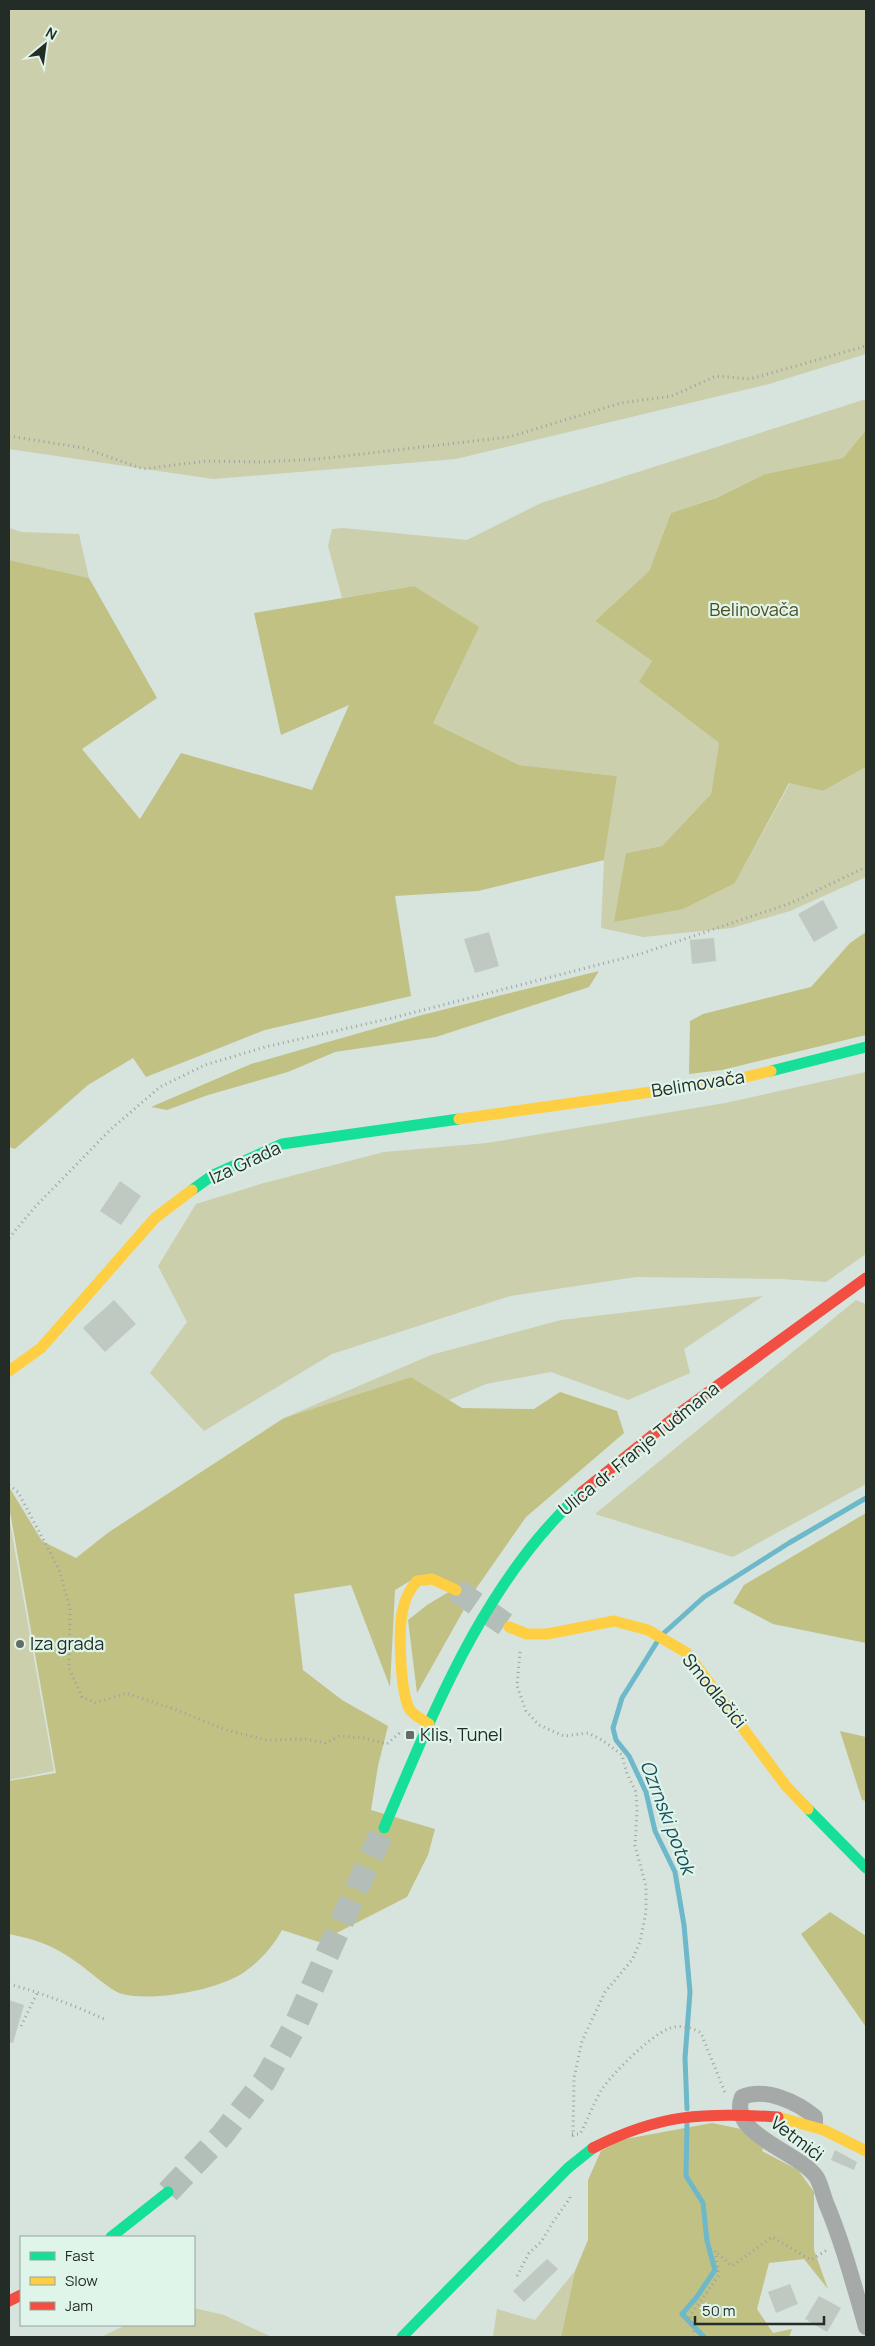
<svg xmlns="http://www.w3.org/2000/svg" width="875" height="2346" font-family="Manrope,sans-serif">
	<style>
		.green { fill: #cbcfac }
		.forest { fill: #c1c184 }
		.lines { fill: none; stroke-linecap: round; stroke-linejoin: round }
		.stream { stroke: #6db8c9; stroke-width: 5 }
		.building { fill: #c0c8c2 }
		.secondary-tunnel { stroke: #b3beb9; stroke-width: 24; stroke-dasharray: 24 12; stroke-linecap: butt }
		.path { stroke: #9ca2a0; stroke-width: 3; stroke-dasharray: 1 4; stroke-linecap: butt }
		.street { stroke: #a5aaa8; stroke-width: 16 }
		.fast { stroke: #16e098; stroke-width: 11 }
		.slow { stroke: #ffcf43; stroke-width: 11 }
		.jam { stroke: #f24e42; stroke-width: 11 }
		.jam-bridge { stroke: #f24e42; stroke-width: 11 }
		.poi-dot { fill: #636c67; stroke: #dff5e9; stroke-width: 2 }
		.labels { text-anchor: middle; stroke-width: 4.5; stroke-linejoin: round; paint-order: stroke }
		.park-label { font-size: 18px; fill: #4f4b20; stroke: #dff5e9 }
		.street-label { font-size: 18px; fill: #242c28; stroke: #dff5e9 }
		.poi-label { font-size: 18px; fill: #242c28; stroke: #dff5e9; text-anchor: start }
		.water-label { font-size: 19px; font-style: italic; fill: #164f5e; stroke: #dff5e9 }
	</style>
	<rect width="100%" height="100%" fill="#d7e3dd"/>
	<path class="green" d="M 9,9 L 866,9 L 866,354 L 769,384 L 456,459 L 213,479 L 9,449 Z
		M 866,399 L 866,430 L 843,458 L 765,474 L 715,498 L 671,513 L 649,571 L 595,621 L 652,661 L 640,683 L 719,743 L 711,794 L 662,846 L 626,853 L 735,883 L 790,783 L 823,791 L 866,767 L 866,877 L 790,911 L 732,928 L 643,937 L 601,928 L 604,860 L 617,776 L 519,765 L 433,723 L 414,586 L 342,598 L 328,546 L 332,529 L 343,528 L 467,540 L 541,503 Z
		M 9,528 L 22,532 L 79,534 L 89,578 L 9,560 Z
		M 866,1072 L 866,1254 L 826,1282 L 782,1279 L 636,1277 L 510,1296 L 332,1354 L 204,1431 L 150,1373 L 187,1322 L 158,1266 L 196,1204 L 264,1183 L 384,1152 L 487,1143 L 725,1103 Z
		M 763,1296 L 684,1349 L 690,1373 L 628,1400 L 551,1372 L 486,1384 L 449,1400 L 411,1377 L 284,1418 L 431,1355 L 561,1320 Z
		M 856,1300 L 866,1304 L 866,1484 L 733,1557 L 595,1514 Z
		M 9,1517 L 54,1771 L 9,1780 Z
		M 575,2271 L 561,2337 L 493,2337 L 497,2309 L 535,2320 Z
		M 194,2308 L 224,2315 L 272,2337 L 101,2337 L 126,2325 L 194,2325 Z"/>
	<path class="forest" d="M 866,430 L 866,767 L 823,791 L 789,783 L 735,883 L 683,909 L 614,922 L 626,853 L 662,846 L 711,794 L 719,743 L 639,682 L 652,661 L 595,621 L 649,571 L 671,513 L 716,498 L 765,474 L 843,458 Z
		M 9,560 L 89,578 L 157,698 L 82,749 L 140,819 L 181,753 L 312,790 L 349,705 L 281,735 L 254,613 L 414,586 L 479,627 L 433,723 L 519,765 L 617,776 L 604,860 L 478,891 L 395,896 L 411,996 L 265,1030 L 146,1077 L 133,1058 L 88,1085 L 15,1149 L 9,1147 Z
		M 866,932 L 866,1035 L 722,1070 L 689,1074 L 690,1021 L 703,1014 L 811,987 L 850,943 Z
		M 599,971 L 589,987 L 436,1037 L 335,1052 L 288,1072 L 208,1095 L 167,1110 L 151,1107 L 251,1064 L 422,1015 Z
		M 411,1377 L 462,1408 L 534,1409 L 560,1392 L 617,1411 L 624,1433 L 526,1517 L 475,1590 L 417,1693 L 408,1620 L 427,1605 L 457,1587 L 415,1578 L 395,1590 L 390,1687 L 351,1585 L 294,1594 L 303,1670 L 342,1700 L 388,1726 L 378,1766 L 371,1810 L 435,1829 L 428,1855 L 407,1897 L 319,1942 L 282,1930 C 273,1946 262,1959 247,1970 C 222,1990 153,2002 122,1994 C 109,1990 85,1967 72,1959 C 50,1944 34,1939 9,1934 L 9,1781 L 56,1773 L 9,1506 L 9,1487 L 42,1541 L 76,1558 L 109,1532 L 284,1418 Z
		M 866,1513 L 866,1643 L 773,1624 L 733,1603 L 744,1585 Z
		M 840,1731 L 866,1737 L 866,1801 L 862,1800 Z
		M 830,1912 L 866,1936 L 866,2027 L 801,1934 Z
		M 712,2123 L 741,2129 L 765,2144 L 762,2151 L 798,2170 L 814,2192 L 814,2250 L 828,2289 L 804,2259 L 769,2263 L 757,2309 L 773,2333 L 792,2329 L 789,2337 L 561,2337 L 575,2271 L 588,2240 L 588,2180 L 601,2151 L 620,2140 Z"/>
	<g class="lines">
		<path class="stream" d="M 664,1633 L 704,1597 L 789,1543 L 866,1498
			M 657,1642 L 622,1698 L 613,1728 L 616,1740 L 629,1756 L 646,1792 L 655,1831 L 675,1872 L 684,1925 L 690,1992 L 685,2058 L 687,2109
			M 687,2122 L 686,2176 L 703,2203 L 707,2241 L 715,2270 L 696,2298 L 682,2314 L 704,2337"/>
	</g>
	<path class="building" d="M 823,900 L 838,928 L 814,942 L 798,914 Z
		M 489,932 L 499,966 L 475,973 L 464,939 Z
		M 714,938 L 716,961 L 692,964 L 690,940 Z
		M 120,1181 L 141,1196 L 121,1225 L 100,1211 Z
		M 114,1300 L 136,1324 L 105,1352 L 83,1328 Z
		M 9,2000 L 24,2005 L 13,2043 L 9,2042 Z
		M 835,2150 L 857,2162 L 854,2170 L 831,2160 Z
		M 547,2259 L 558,2269 L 524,2302 L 513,2291 Z
		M 790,2284 L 798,2304 L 776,2313 L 768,2292 Z
		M 819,2296 L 841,2308 L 827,2332 L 805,2319 Z"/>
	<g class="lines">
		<path class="secondary-tunnel" d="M 456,1590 L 509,1627
			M 168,2192 L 222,2135 L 265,2080 L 296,2024 L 384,1828"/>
		<path class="path" d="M 9,436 L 84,448 L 143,469 L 207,461 L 261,462 L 318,459 L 509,437 L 621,403 L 672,396 L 716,376 L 750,379 L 866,346
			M 9,1238 L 34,1208 L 110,1130 L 160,1087 L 205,1065 L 265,1047 L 392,1018 L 640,954 L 791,903 L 866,867
			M 9,1485 L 18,1492 L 59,1569 L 70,1609 L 69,1668 L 82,1697 L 96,1703 L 126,1693 L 177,1710 L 226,1730 L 266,1740 L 307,1739 L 325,1743 L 340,1736 L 364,1738 L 387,1744 L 402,1731
			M 520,1652 L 517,1686 L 526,1711 L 539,1725 L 564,1736 L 588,1733 L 602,1740 L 622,1755 L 627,1774 L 636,1792 L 637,1811 L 635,1846 L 646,1886 L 646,1912 L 640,1942 L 632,1960 L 605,1992 L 582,2041 L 574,2078 L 573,2139
			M 9,1984 C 42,1993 73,2005 104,2019
			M 21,2026 L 38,1991
			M 572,2134 L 580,2134 C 588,2119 594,2102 602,2089 C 614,2072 649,2037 668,2029 C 678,2024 692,2027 701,2033 L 726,2095
			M 517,2276 L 529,2253 L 541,2242 L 553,2222 L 570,2198 L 571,2193
			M 695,2337 L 690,2316 L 719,2275 L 715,2251 L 732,2266 L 772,2237 L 811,2260 L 827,2250"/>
		<path class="street" d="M 815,2124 L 815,2117 C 797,2102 765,2087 742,2097 C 727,2135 801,2152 817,2178 C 821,2185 823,2195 826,2203 C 843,2243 854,2286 866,2327"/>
		<path class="fast" d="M 771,1071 L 866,1047
			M 192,1190 L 213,1175 L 282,1144 L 459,1119
			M 808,1809 L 866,1868
			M 384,1828 C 435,1708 484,1582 582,1492
			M 111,2237 L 168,2192
			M 402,2337 L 568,2168 L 593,2148"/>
		<path class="slow" d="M 459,1119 L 729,1081 L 771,1071
			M 9,1371 L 41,1348 L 155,1218 L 192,1190
			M 509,1627 L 527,1634 L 547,1634 L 614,1621 L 648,1630 L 687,1653 L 786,1786 L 808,1809
			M 429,1724 C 423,1720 415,1716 410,1710 C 400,1693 398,1628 403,1609 C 405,1598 410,1589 417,1581 L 432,1579 L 456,1590
			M 778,2117 L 824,2130 L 866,2151"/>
		<path class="jam" d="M 582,1492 L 681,1412 L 866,1278
			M 9,2301 L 21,2295"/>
		<path class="jam-bridge" d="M 593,2148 C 659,2114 705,2112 778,2117"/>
	</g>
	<g class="poi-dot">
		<circle cx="20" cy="1644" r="5"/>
		<rect x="405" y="1730" width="10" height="10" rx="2.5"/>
	</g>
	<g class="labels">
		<g class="park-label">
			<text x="754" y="616">Belinovača</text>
		</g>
		<g class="street-label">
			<text transform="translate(698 1084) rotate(-9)" y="6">Belimovača</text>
			<text transform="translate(245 1163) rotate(-25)" y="6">Iza Grada</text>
			<text transform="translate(639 1449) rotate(-39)" y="6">Ulica dr. Franje Tuđmana</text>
			<text transform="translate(714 1691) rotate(51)" y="6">Smodlačići</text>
			<text transform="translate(797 2139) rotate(37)" y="6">Vetmići</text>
		</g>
		<g class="poi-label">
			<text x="30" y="1650">Iza grada</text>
			<text x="420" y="1741">Klis, Tunel</text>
		</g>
		<g class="water-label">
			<text transform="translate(668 1817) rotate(69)" y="7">Ozrnski potok</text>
		</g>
	</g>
	<rect width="875" height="2346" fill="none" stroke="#242c28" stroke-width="20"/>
	<rect x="20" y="2236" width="175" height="90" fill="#dff5e9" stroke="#94a59c"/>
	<rect x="30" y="2252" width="25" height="8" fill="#16e098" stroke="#94a59c"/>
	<text x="65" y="2261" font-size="15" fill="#242c28">Fast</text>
	<rect x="30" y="2277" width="25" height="8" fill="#ffcf43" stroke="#94a59c"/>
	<text x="65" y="2286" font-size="15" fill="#242c28">Slow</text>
	<rect x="30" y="2302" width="25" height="8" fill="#f24e42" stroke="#94a59c"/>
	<text x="65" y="2311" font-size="15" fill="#242c28">Jam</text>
	<g transform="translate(45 45) rotate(29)" stroke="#dff5e9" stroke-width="4" paint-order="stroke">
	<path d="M0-4L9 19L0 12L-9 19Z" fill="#242c28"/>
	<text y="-8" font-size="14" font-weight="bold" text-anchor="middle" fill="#242c28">N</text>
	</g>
	<path d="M695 2316v8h129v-8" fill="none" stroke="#242c28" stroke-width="2.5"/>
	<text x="702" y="2316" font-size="15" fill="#242c28" stroke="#dff5e9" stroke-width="4" paint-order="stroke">50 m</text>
</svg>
